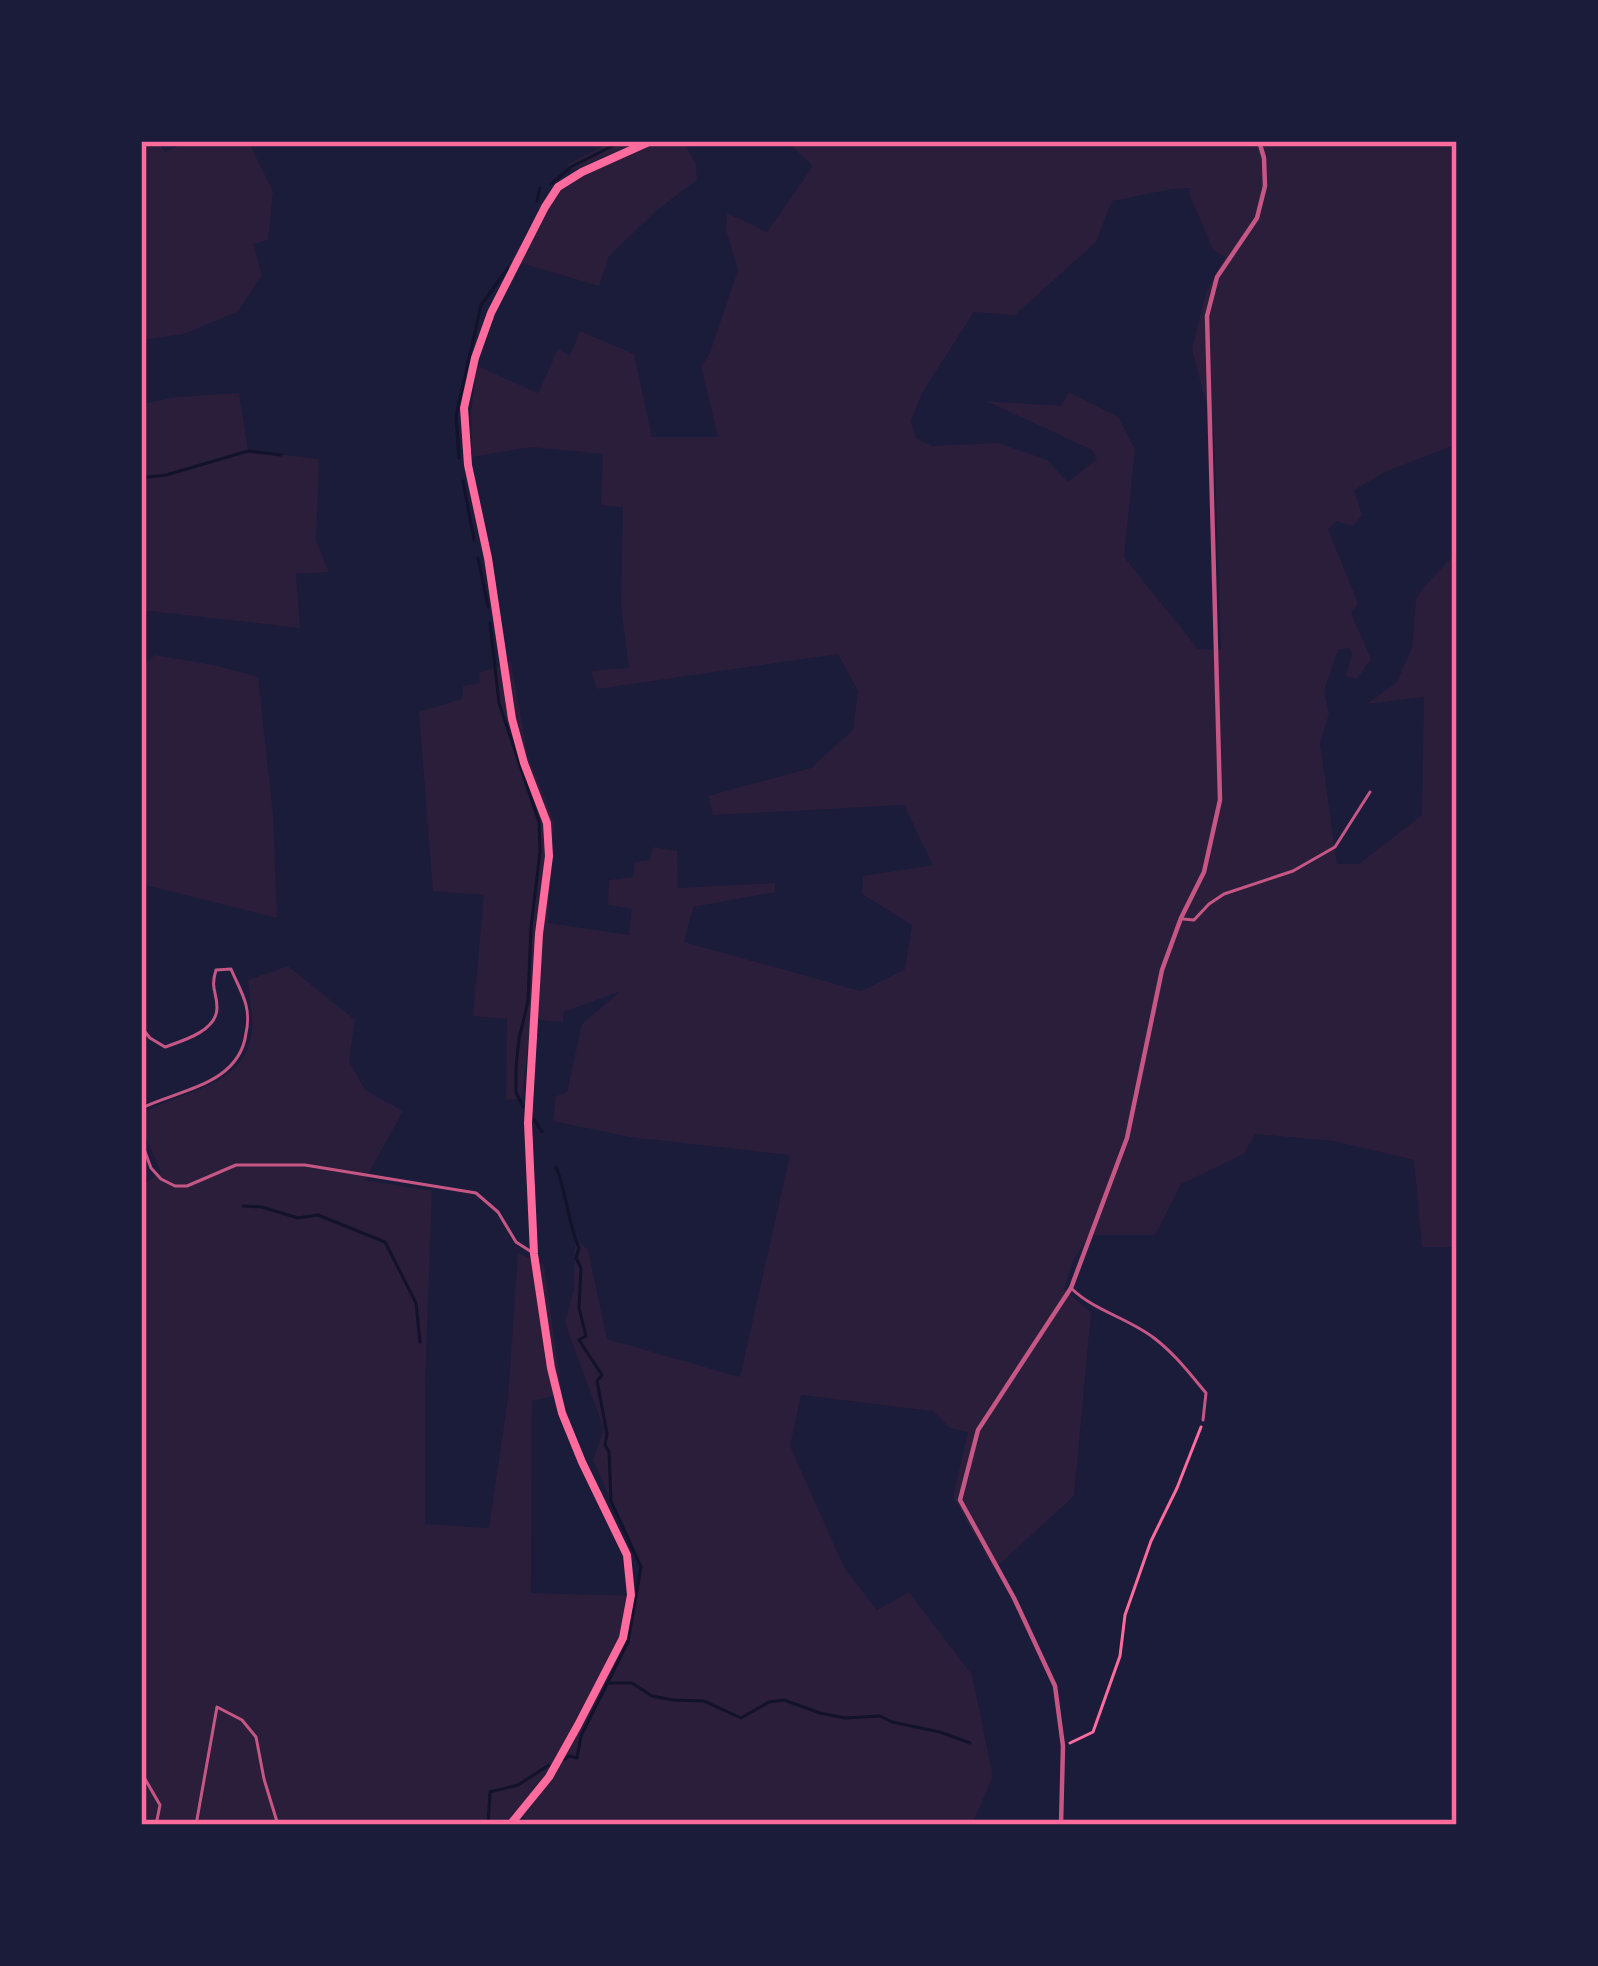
<svg xmlns="http://www.w3.org/2000/svg" width="1598" height="1966" font-family="Helvetica,sans-serif">
	<style>
		.green { fill: #2a1e3b; fill-rule: evenodd }
		.lines { fill: none; stroke-linecap: round; stroke-linejoin: round }
		.stream { stroke: #12122b; stroke-width: 3 }
		.path { stroke: #ff6b9d; stroke-width: 3 }
		.service { stroke: #c65784; stroke-width: 3 }
		.minor { stroke: #c65784; stroke-width: 4.5 }
		.secondary { stroke: #ff6b9d; stroke-width: 8 }
		.neatline { fill: none; stroke: #ff6b9d; stroke-width: 4.5 }
	</style>
	<rect width="100%" height="100%" fill="#1b1b3a"/>
	<path class="green" d="M 141,141 L 158,141 L 165,152 L 188,141 L 248,141 L 273,191 L 268,240 L 253,244 L 262,275 L 237,312 L 184,334 L 141,340 Z
		M 613,141 L 640,141 L 571,171 L 568,164 Z
		M 651,141 L 683,141 L 696,164 L 697,180 L 657,210 L 609,256 L 599,286 L 511,260 L 558,187 Z
		M 786,141 L 1457,141 L 1457,444 L 1385,472 L 1354,490 L 1362,515 L 1353,526 L 1336,521 L 1328,529 L 1358,603 L 1351,613 L 1371,659 L 1357,679 L 1346,676 L 1352,654 L 1349,648 L 1338,650 L 1324,691 L 1329,714 L 1320,743 L 1337,864 L 1359,864 L 1422,815 L 1424,697 L 1367,704 L 1397,682 L 1412,647 L 1416,599 L 1424,587 L 1457,552 L 1457,1247 L 1422,1247 L 1414,1160 L 1334,1141 L 1255,1134 L 1244,1154 L 1181,1184 L 1155,1235 L 1090,1235 L 1073,1260 L 1064,1289 L 1091,1313 L 1074,1496 L 994,1569 L 953,1497 L 968,1432 L 950,1428 L 933,1411 L 801,1395 L 790,1446 L 845,1569 L 877,1610 L 909,1592 L 972,1675 L 993,1776 L 972,1825 L 538,1825 L 523,1817 L 517,1825 L 141,1825 L 141,1186 L 161,1172 L 141,1127 L 147,1111 C 187,1089 249,1086 252,1028 C 253,1012 249,995 248,980 L 288,966 L 355,1020 L 349,1061 L 365,1090 L 403,1111 L 365,1180 L 432,1191 L 425,1383 L 425,1524 L 489,1528 L 508,1398 L 518,1253 L 544,1265 L 562,1394 L 532,1401 L 531,1593 L 636,1596 L 641,1567 L 593,1460 L 604,1429 L 565,1323 L 574,1288 L 575,1238 L 588,1250 L 607,1339 L 740,1377 L 790,1155 L 630,1137 L 553,1121 L 556,1096 L 567,1092 L 582,1024 L 621,991 L 564,1012 L 563,1022 L 531,1019 L 522,1098 L 506,1100 L 507,1019 L 473,1016 L 484,895 L 433,891 L 419,712 L 462,699 L 463,686 L 480,683 L 479,673 L 511,662 L 528,756 L 554,821 L 548,923 L 629,935 L 632,909 L 608,905 L 609,880 L 633,877 L 635,862 L 650,860 L 653,847 L 677,851 L 678,888 L 775,883 L 775,892 L 693,907 L 684,942 L 861,991 L 905,969 L 912,925 L 862,894 L 863,876 L 933,865 L 904,805 L 713,815 L 708,796 L 811,768 L 853,730 L 858,691 L 838,654 L 597,689 L 591,671 L 629,668 L 621,607 L 623,507 L 601,505 L 603,454 L 531,447 L 472,457 L 471,412 L 477,366 L 538,393 L 558,349 L 570,356 L 580,331 L 634,354 L 652,437 L 718,437 L 701,366 L 709,355 L 738,270 L 726,230 L 727,213 L 767,232 L 813,166 ZM 1190,188 L 1189,194 L 1214,251 L 1225,257 L 1206,292 L 1192,349 L 1214,434 L 1221,650 L 1198,649 L 1124,557 L 1135,449 L 1118,417 L 1069,392 L 1061,406 L 986,401 L 1092,450 L 1097,459 L 1068,482 L 1047,460 L 999,443 L 932,446 L 916,438 L 911,421 L 922,393 L 974,312 L 1015,315 L 1096,242 L 1112,201 L 1172,189 Z
		M 239,393 L 248,451 L 319,459 L 316,541 L 329,572 L 296,574 L 300,628 L 141,610 L 141,404 L 177,397 Z
		M 155,655 L 218,666 L 258,677 L 273,814 L 277,918 L 141,884 L 141,666 Z"/>
	<g class="lines">
		<path class="stream" d="M 551,184 L 571,167 L 622,141
			M 537,201 L 540,188
			M 459,458 L 456,416 L 481,305 L 508,268
			M 141,478 L 166,475 L 248,451 L 281,455
			M 463,481 L 474,540
			M 478,558 L 488,607
			M 490,623 L 499,703 L 539,822 L 540,852 L 531,927 L 528,1001 L 519,1039 L 516,1067 L 516,1092 L 523,1107
			M 534,1119 L 542,1132
			M 556,1167 C 567,1192 567,1222 579,1248 L 576,1258 L 581,1268 L 579,1308 L 586,1336 L 579,1340 L 602,1375 L 597,1381 L 607,1434 L 605,1445 L 609,1452 L 611,1501 L 641,1567 L 628,1642 L 581,1736 L 577,1758 L 569,1756 L 565,1759
			M 243,1206 L 262,1207 L 298,1218 L 318,1215 L 385,1242 L 416,1303 L 420,1342
			M 609,1683 L 632,1683 L 652,1696 L 673,1700 L 704,1701 L 741,1718 L 769,1702 L 784,1700 L 820,1713 L 845,1718 L 880,1716 L 892,1722 L 940,1732 L 970,1743
			M 488,1825 L 490,1792 L 518,1785 L 549,1765"/>
		<path class="path" d="M 1070,1743 L 1093,1732 L 1120,1656 L 1125,1615 L 1151,1541 L 1177,1488 L 1201,1427"/>
		<path class="service" d="M 1183,919 L 1194,920 L 1209,904 L 1224,894 L 1293,871 L 1335,847 L 1370,792
			M 141,1027 L 150,1038 L 165,1047 C 182,1041 217,1031 217,1008 C 217,991 210,989 216,970 L 231,969 C 236,981 243,993 246,1005 C 248,1013 248,1025 246,1033 C 240,1083 183,1089 144,1107 L 141,1113
			M 141,1141 L 151,1168 L 161,1179 L 175,1186 L 187,1186 L 236,1165 L 305,1165 L 476,1193 L 498,1212 L 516,1242 L 530,1251
			M 1072,1289 C 1095,1311 1128,1318 1154,1338 C 1174,1353 1190,1374 1206,1393 L 1203,1420
			M 141,1772 L 160,1805 L 156,1825
			M 196,1825 L 217,1707 L 242,1720 L 256,1737 L 264,1779 L 278,1825"/>
		<path class="minor" d="M 1061,1825 L 1063,1746 L 1055,1686 L 1014,1598 L 960,1500 L 978,1430 L 1071,1288 L 1127,1138 L 1162,970 L 1181,918 L 1204,872 L 1220,800 L 1207,316 L 1217,277 L 1257,218 L 1265,186 L 1264,158 L 1259,141"/>
		<path class="secondary" d="M 510,1825 L 549,1777 L 578,1725 L 623,1638 L 631,1595 L 627,1555 L 582,1462 L 562,1413 L 551,1368 L 534,1254 L 528,1123 L 539,934 L 549,856 L 547,823 L 524,763 L 512,719 L 488,558 L 468,465 L 464,408 L 475,358 L 491,313 L 545,207 L 558,187 L 582,172 L 651,141"/>
	</g>
	<rect width="1598" height="1966" fill="none" stroke="#1b1b3a" stroke-width="288"/>
	<rect x="144" y="144" width="1310" height="1678" class="neatline"/>
</svg>
